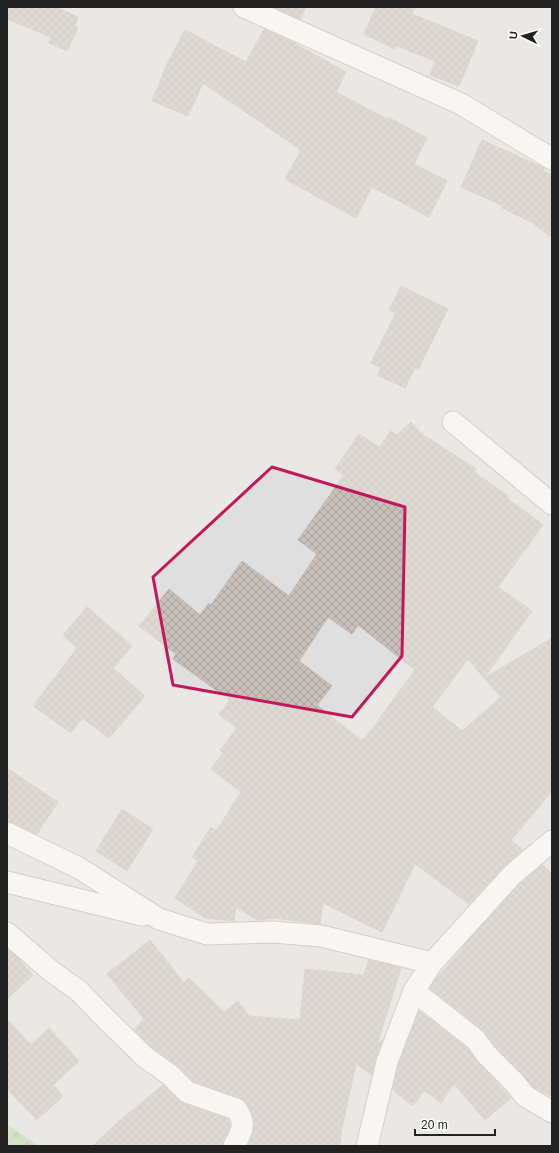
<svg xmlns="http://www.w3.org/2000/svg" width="559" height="1153" font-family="Helvetica,sans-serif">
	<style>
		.residential { fill: #e0dfdf }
		.forest { fill: url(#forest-firs) }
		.building { fill: url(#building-cross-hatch); stroke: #c4b6ab; fill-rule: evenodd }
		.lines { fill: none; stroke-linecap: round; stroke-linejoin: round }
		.street-casing { stroke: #a9a9a9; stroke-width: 23 }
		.street { stroke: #fff; stroke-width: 21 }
		.marked { fill: none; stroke: #c2185b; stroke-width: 3; stroke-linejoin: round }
	</style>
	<defs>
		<pattern id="forest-firs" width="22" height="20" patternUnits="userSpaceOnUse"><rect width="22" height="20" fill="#add19e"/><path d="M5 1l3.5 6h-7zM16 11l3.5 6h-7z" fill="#95b388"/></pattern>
		<pattern id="building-cross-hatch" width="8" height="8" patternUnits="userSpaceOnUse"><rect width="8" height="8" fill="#c7bfb8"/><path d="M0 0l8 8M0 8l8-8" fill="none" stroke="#aba49e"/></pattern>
	</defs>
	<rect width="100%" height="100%" fill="#f2efe9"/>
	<path class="residential" d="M 7,7 L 552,7 L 552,1146 L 39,1146 L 7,1124 Z"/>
	<path class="forest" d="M 7,1124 L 39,1146 L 7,1146 Z"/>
	<path class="building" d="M 7,7 L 57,7 L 78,17 L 75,26 L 78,28 L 67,51 L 49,43 L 51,37 L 7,19 Z
		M 276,7 L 306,7 L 300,19 L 275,8 Z
		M 376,7 L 415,7 L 412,14 L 478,41 L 459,86 L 430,75 L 435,61 L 397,46 L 395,49 L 364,34 Z
		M 264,29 L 292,42 L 346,72 L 336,92 L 387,119 L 388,117 L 427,138 L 414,164 L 447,181 L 429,217 L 372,187 L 356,218 L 285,179 L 301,150 L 203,83 L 188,116 L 152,101 L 167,64 L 185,30 L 246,62 Z
		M 482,140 L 544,168 L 543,171 L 552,175 L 552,238 L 533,223 L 502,208 L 503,206 L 461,187 Z
		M 401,286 L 448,309 L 418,370 L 415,368 L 405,388 L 377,375 L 381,368 L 371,363 L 396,313 L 389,310 Z
		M 411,422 L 422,434 L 476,469 L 474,472 L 508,496 L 507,498 L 543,525 L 498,587 L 532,611 L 484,678 L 468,659 L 432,707 L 462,731 L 501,697 L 484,678 L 552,638 L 552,791 L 511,840 L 523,850 L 503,867 L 469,904 L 415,864 L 382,932 L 323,903 L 320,924 L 275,918 L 257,920 L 236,907 L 234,921 L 205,918 L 175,898 L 198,861 L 192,857 L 211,827 L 216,831 L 241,792 L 211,769 L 223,753 L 220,750 L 237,728 L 219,714 L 230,700 L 173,659 L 176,654 L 139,626 L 169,589 L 200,615 L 209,603 L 211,605 L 242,561 L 289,596 L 317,554 L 298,540 L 344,475 L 335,469 L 359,434 L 379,447 L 391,431 L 397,435 ZM 328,617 L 352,634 L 358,625 L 415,670 L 366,737 L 365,737 L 362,741 L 317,705 L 332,686 L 299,661 Z
		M 87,607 L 132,646 L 113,668 L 145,696 L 109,738 L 82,718 L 71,733 L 33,706 L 77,648 L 63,635 Z
		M 7,768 L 58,802 L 37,834 L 12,822 L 7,821 Z
		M 122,809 L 153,829 L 127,871 L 96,851 Z
		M 542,865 L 552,873 L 552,1096 L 533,1087 L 522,1074 L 495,1046 L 484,1031 L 430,988 L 435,980 L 463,948 L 462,947 L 520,884 Z
		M 150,940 L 184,983 L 189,978 L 224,1012 L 238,1001 L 249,1016 L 300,1020 L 305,969 L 364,975 L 369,960 L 401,968 L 377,1045 L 383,1039 L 376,1058 L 372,1075 L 356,1064 L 342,1128 L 340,1146 L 248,1146 L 253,1135 L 254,1124 L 252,1114 L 246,1102 L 240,1098 L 194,1082 L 178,1066 L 153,1048 L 134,1030 L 144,1019 L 107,974 Z
		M 7,949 L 17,957 L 33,975 L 7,999 Z
		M 419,1011 L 467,1048 L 478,1062 L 511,1098 L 485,1120 L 454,1084 L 441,1103 L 424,1090 L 413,1106 L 393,1090 L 398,1066 Z
		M 7,1019 L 31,1045 L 49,1028 L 79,1061 L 53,1085 L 63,1096 L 37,1120 L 7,1089 Z
		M 163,1085 L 183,1103 L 228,1119 L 230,1126 L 222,1146 L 93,1146 L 119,1121 Z"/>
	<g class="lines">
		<g class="street-casing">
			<path id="street" d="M 244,7 L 461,104 L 552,159
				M 453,422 L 552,504
				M 7,833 L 79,868 L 159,919 L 207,934 L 273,932 L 321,936 L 432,963
				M 7,882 L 142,915
				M 7,933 L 51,971 L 79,991 L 103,1016 L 145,1057 L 170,1075 L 187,1092 L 236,1109 C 247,1123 242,1132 234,1146
				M 414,991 L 476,1040 L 486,1054 L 514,1082 L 525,1096 L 552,1112
				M 367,1146 L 387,1062 L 414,991 L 432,963 L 512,875 L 552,841"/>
		</g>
		<use href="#street" class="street"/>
	</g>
	<path d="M0 0H559V1153H0ZM 272,467 L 405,507 L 402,656 L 352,717 L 173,685 L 153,577 Z" fill="#f2efe9" fill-opacity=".55" fill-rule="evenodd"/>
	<path class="marked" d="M 272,467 L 405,507 L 402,656 L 352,717 L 173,685 L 153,577 Z"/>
	<rect width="559" height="1153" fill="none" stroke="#222222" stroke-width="16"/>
	<g transform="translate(523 36) rotate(275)" stroke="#ffffff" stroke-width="3" paint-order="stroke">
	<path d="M0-3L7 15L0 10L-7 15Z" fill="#222222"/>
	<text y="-6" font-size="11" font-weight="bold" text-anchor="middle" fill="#222222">U</text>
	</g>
	<path d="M415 1129v6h80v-6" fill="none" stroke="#222222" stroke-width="2"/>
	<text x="421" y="1129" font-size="12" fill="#222222" stroke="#ffffff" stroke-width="3" paint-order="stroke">20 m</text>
</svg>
